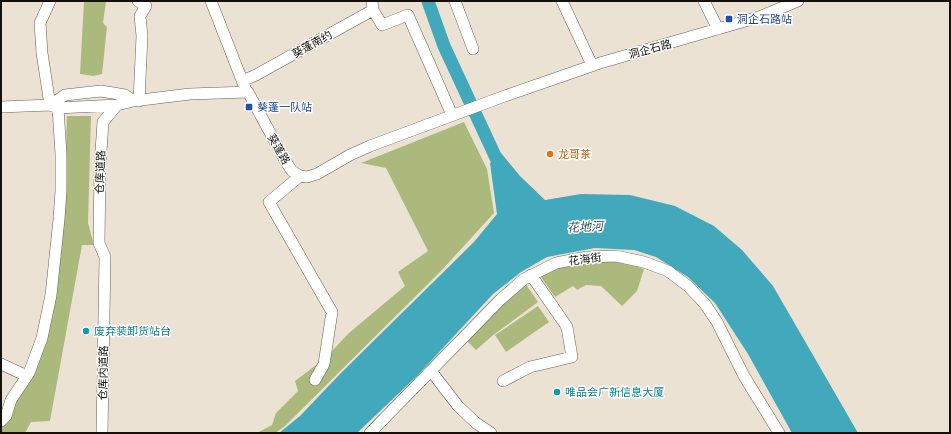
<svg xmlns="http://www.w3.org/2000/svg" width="951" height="434" font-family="Lato,'Noto Sans SC',sans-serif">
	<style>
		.green { fill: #acb97c }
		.water { fill: #42a8bb }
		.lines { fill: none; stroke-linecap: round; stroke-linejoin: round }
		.river { stroke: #42a8bb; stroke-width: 13 }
		.minor-casing { stroke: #686054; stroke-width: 12 }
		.minor { stroke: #fff; stroke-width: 11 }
		.transit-dot { fill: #1a4fb4; stroke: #fff; stroke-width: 1.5 }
		.food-dot { fill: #e8710a; stroke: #fff; stroke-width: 1.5 }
		.culture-dot { fill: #0f9aa8; stroke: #fff; stroke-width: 1.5 }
		.labels { text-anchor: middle; stroke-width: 3; stroke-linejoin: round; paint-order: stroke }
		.transit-label { font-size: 11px; fill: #164399; stroke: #fff; text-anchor: start }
		.street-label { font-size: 11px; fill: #14110c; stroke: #fff }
		.food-label { font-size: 11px; fill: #c56008; stroke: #fff; text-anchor: start }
		.culture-label { font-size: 11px; fill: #0d838f; stroke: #fff; text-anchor: start }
		.water-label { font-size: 12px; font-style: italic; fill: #26525b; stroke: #fff }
	</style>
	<rect width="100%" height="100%" fill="#ebe2d4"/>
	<path class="green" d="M 84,1 L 106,1 L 103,23 L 107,27 L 102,74 L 93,76 L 80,74 Z
		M 67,116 L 91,116 L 88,223 L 94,245 L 82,245 L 50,421 L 31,422 L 25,433 L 1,433 L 1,426 L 8,416 L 36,363 L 65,180 Z
		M 464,122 L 487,169 L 494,213 L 442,270 L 285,426 L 275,433 L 257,433 L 272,425 L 276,413 L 298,391 L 295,381 L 320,362 L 316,378 L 332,351 L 349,333 L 405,286 L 398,272 L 428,251 L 386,168 L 361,163 Z
		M 604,260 L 624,262 L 644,269 L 637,291 L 622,306 L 601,286 L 586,285 L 577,290 L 573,286 L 555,297 L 540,276 L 558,266 Z
		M 525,283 L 538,302 L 492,336 L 476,350 L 466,340 Z
		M 538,306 L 549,322 L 506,352 L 495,335 Z"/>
	<path class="water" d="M 501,153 L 520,176 L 545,200 L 581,194 L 630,195 L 675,206 L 714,226 L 742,250 L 773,286 L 858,433 L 792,433 L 748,354 L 715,303 L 688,277 L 656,257 L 634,250 L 595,248 L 547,257 L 521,272 L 493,294 L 417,376 L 357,433 L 279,433 L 300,416 L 341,373 L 474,242 L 497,214 L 490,163 Z"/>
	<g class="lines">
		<path class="river" d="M 428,1 L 444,46 L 503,173"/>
		<g class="minor-casing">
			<path id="minor" d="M 138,1 L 146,6 L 140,16 L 142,36 L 139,101
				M 211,1 L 245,88
				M 455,1 L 473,49
				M 562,1 L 592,65
				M 704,1 L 718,29
				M 373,10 L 382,25 L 408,15 L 452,115
				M 242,81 L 256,75 L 373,10 L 372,1
				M 50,105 L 42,53 L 40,23 L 50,1
				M 50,105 L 65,95 L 101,91 L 125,95 L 133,101
				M 1,107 L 50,105 L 58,108 L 117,105 L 133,101 L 190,94 L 248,92 L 286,162 L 292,171 L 300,176 L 307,177 L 317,174 L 350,155 L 370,146 L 502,97 L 600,63 L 759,17 L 798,1
				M 300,176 L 269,202 L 332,312 L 324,364 L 315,380
				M 1,364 L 27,376
				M 431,371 L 458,406 L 476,423 L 491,433
				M 503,381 L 530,367 L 572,357 L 567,327 L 531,275
				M 1,421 L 6,416 L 11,400 L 29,373 L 42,338 L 51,295 L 59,219 L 61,191 L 61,154 L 58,108
				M 102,433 L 105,257 L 99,243 L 100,166 L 103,122 L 117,105
				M 370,433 L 501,299 L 524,279 L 556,263 L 587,257 L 616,256 L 644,262 L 668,271 L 688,286 L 705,304 L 717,322 L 744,376 L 779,433"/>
		</g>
		<use href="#minor" class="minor"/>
	</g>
	<g class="transit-dot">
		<rect x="725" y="15" width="8" height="8" rx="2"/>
		<rect x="245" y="103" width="8" height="8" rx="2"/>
	</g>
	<circle class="food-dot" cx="550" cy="154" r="4"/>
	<g class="culture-dot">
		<circle cx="86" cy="331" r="4"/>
		<circle cx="557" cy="392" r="4"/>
	</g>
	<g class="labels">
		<g class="transit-label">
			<text x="737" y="23">洞企石路站</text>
			<text x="257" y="111">葵蓬一队站</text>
		</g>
		<g class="street-label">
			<text transform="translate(312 44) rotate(-29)" y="4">葵蓬南约</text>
			<text transform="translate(650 49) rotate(-15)" y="4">洞企石路</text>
			<text transform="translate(279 149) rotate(60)" y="4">葵蓬路</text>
			<text transform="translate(100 172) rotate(-88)" y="4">仓库道路</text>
			<text transform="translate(585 259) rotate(-7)" y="4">花海街</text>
			<text transform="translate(103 373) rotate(-89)" y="4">仓库内道路</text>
		</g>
		<g class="food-label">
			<text x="558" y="158">龙哥茶</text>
		</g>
		<g class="culture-label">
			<text x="94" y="335">废弃装卸货站台</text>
			<text x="565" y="396">唯品会广新信息大厦</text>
		</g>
		<g class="water-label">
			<text transform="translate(585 227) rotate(-3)" y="4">花地河</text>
		</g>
	</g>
	<rect width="951" height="434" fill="none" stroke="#14110c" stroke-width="4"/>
</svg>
